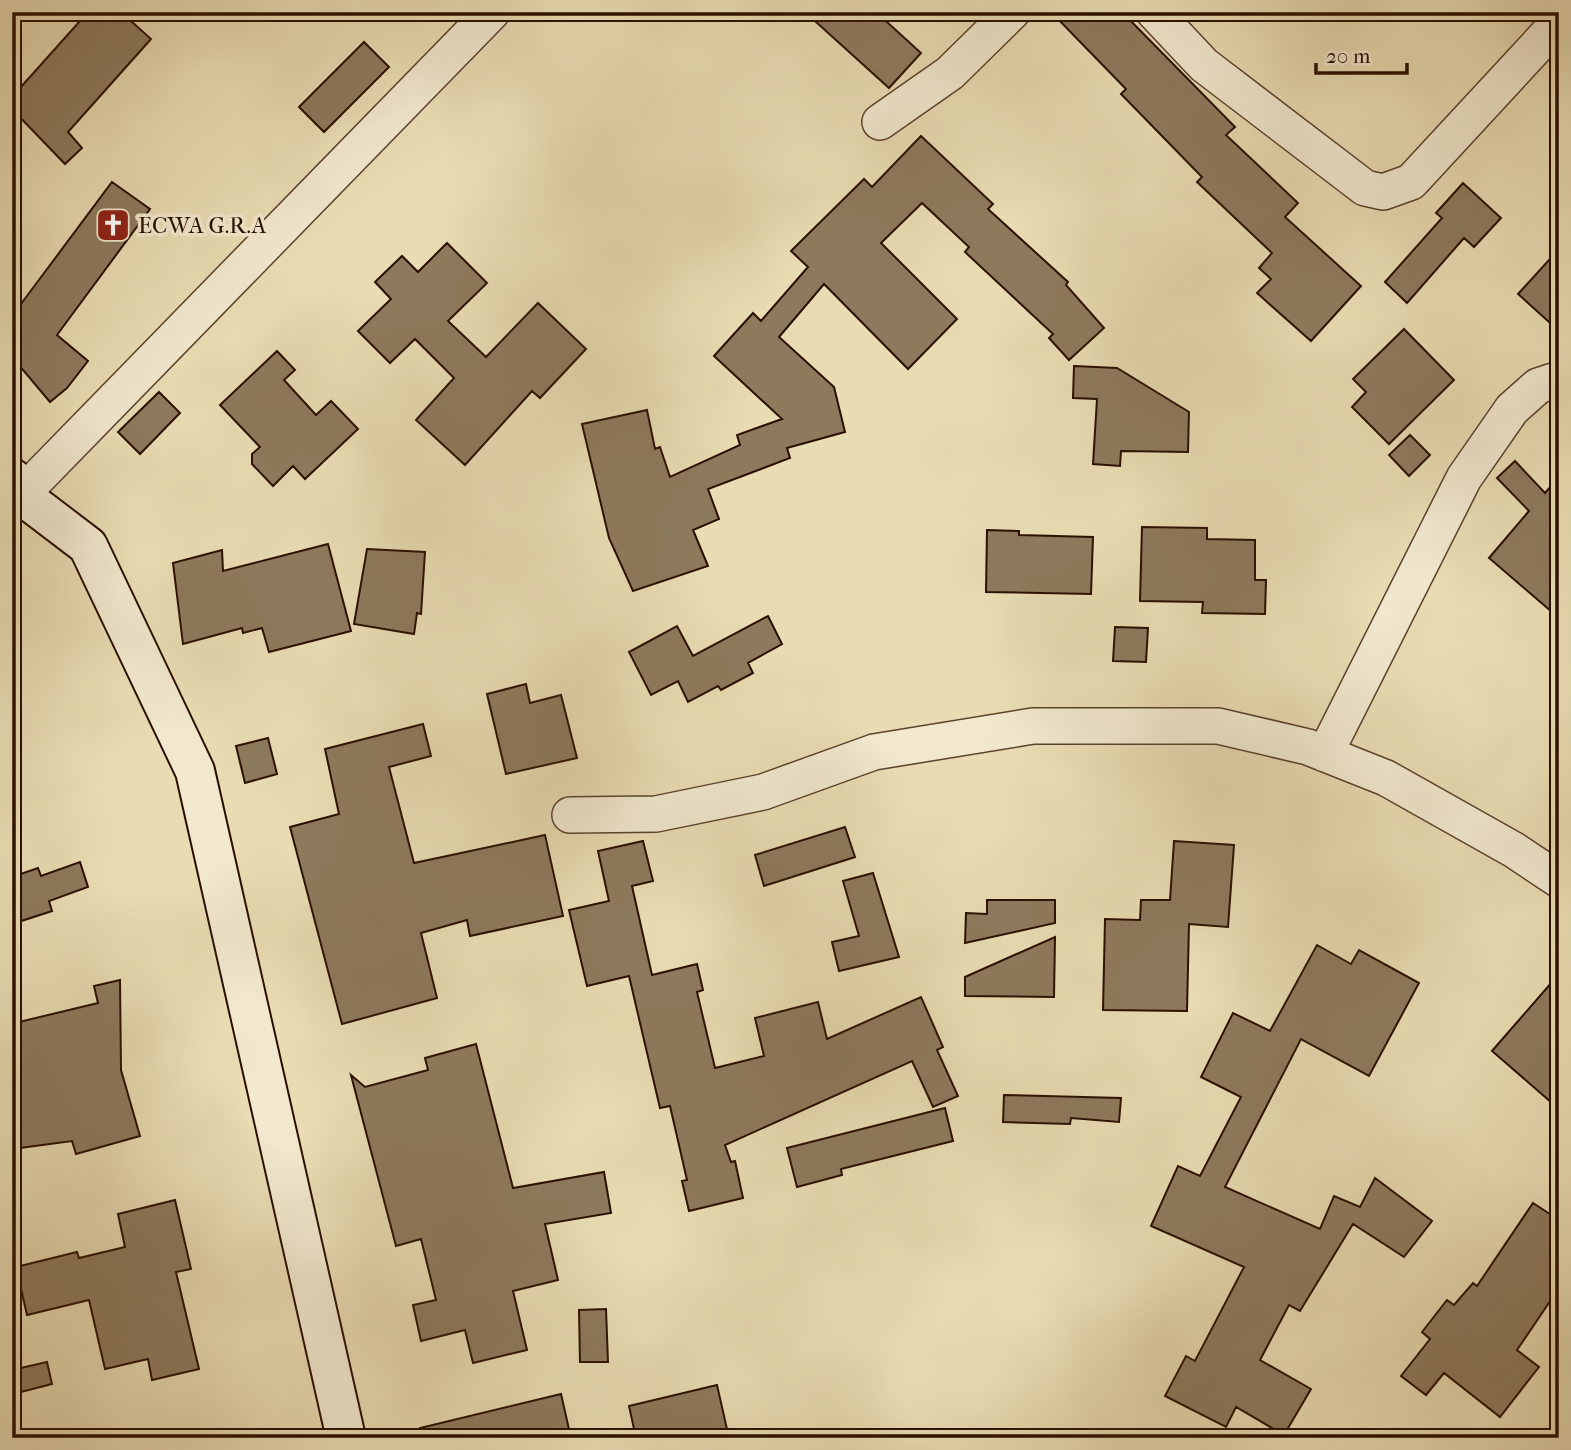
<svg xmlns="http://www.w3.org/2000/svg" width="1571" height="1450" font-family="'IM FELL French Canon',serif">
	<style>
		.building { fill: #8d7a5d; stroke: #2a0f00; stroke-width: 2 }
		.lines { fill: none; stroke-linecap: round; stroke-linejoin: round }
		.street-casing { stroke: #5a422d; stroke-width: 38 }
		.secondary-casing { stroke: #2a0f00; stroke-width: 42 }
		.street { stroke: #f1e8ce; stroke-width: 35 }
		.secondary { stroke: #f1e8ce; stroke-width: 38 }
		.labels { text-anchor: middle; stroke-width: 7; stroke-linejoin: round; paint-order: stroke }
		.poi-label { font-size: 23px; fill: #2a0f00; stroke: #f1e8ce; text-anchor: start }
	</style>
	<rect width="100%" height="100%" fill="#e9dcb3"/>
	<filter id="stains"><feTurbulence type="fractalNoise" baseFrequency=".00286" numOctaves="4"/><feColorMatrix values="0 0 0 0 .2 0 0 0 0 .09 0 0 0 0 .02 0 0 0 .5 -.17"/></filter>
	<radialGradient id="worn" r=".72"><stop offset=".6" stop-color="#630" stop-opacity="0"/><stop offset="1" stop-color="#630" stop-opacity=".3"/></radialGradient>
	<path class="building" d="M 88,12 L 121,12 L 151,39 L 68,132 L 82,148 L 65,164 L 12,109 L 12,97 Z
		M 805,12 L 876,12 L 921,53 L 889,88 Z
		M 1051,12 L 1122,12 L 1235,127 L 1226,135 L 1298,203 L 1285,217 L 1361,286 L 1311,341 L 1257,293 L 1271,279 L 1259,268 L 1272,253 L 1197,182 L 1202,177 L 1121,94 L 1126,89 Z
		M 364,42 L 389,67 L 324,132 L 299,107 Z
		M 921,136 L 993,204 L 988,209 L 1068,282 L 1066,285 L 1104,328 L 1069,360 L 1049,338 L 1053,334 L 965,252 L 969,247 L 922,203 L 881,243 L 957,319 L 908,369 L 824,284 L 779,337 L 834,387 L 845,432 L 787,448 L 790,458 L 708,489 L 719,519 L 693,530 L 708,566 L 633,591 L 609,538 L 582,424 L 647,410 L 655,449 L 660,447 L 670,477 L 740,445 L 737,435 L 782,419 L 714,356 L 753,313 L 761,321 L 808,267 L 791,251 L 864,179 L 872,187 Z
		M 112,182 L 150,209 L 57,335 L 88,361 L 67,388 L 50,402 L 12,357 L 12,316 Z
		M 1463,183 L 1501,218 L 1474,247 L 1464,238 L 1407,303 L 1385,282 L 1442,218 L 1436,213 Z
		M 447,243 L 487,283 L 448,321 L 486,357 L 538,303 L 586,349 L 540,398 L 532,391 L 465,465 L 416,420 L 454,378 L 415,339 L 390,363 L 358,331 L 391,299 L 375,282 L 402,256 L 418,272 Z
		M 1559,249 L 1559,331 L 1518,294 Z
		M 1404,329 L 1454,380 L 1389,444 L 1352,407 L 1366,392 L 1353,379 Z
		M 277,351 L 295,370 L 284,380 L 316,415 L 331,401 L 358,429 L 305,479 L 293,466 L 273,486 L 252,464 L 252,454 L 260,447 L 220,405 Z
		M 1074,366 L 1117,368 L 1189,412 L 1188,452 L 1121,451 L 1120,466 L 1093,464 L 1097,399 L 1073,398 Z
		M 159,392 L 180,413 L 140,454 L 118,432 Z
		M 1410,435 L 1430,455 L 1409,476 L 1389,455 Z
		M 1515,461 L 1545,493 L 1559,477 L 1559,618 L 1489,558 L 1529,511 L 1497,478 Z
		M 1142,527 L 1207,528 L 1207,539 L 1255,540 L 1255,580 L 1266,580 L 1265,614 L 1202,613 L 1203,602 L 1140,601 Z
		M 987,530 L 1019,531 L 1019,535 L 1093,537 L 1091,594 L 986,592 Z
		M 328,544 L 351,631 L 269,652 L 262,628 L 243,633 L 242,628 L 183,644 L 173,563 L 222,550 L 223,571 Z
		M 367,549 L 425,552 L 421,614 L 417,613 L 414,634 L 354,624 Z
		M 768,616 L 782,644 L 748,663 L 753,673 L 721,690 L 718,686 L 688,702 L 678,681 L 651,695 L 629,652 L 677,626 L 693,656 Z
		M 1115,627 L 1148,628 L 1146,662 L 1113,661 Z
		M 526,684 L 530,703 L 561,695 L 577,758 L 506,774 L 487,694 Z
		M 423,724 L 431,756 L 389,767 L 414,863 L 545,835 L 563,916 L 470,936 L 467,920 L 421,933 L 437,998 L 342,1024 L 290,827 L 339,814 L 325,749 Z
		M 268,738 L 277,774 L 245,783 L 236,746 Z
		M 845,827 L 855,857 L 764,886 L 755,855 Z
		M 643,841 L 653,881 L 632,886 L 652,975 L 697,964 L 703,990 L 697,992 L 715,1068 L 764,1056 L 755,1018 L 818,1002 L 827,1039 L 921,997 L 943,1047 L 937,1050 L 958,1096 L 933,1107 L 912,1061 L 725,1145 L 731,1162 L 735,1161 L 743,1198 L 689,1211 L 682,1181 L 687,1180 L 670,1106 L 660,1108 L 629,976 L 587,986 L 569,910 L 609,901 L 598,851 Z
		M 1174,841 L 1234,845 L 1228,927 L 1189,924 L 1187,1011 L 1103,1010 L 1105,919 L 1140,920 L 1141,900 L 1170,900 Z
		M 80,862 L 88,887 L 49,901 L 52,911 L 12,924 L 12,877 L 38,868 L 41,876 Z
		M 873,873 L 899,957 L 839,971 L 832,942 L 859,936 L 843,881 Z
		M 987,900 L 1055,900 L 1055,923 L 965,943 L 966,913 L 987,914 Z
		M 1055,937 L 1054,997 L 965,996 L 965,977 Z
		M 1317,945 L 1351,964 L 1359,950 L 1419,983 L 1369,1076 L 1301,1039 L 1225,1187 L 1320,1229 L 1334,1196 L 1360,1207 L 1375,1178 L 1432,1221 L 1404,1257 L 1353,1224 L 1300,1311 L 1289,1305 L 1260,1360 L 1311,1389 L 1284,1435 L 1236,1407 L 1226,1427 L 1165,1396 L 1186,1356 L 1195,1361 L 1244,1267 L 1151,1226 L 1178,1166 L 1200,1176 L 1241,1097 L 1201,1077 L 1233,1013 L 1270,1031 Z
		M 1559,974 L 1559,1109 L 1492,1051 Z
		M 120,980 L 121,1070 L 140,1136 L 76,1154 L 72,1141 L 12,1149 L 12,1059 L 19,1057 L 19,1022 L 98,1003 L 94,986 Z
		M 476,1044 L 513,1188 L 604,1172 L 611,1213 L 545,1224 L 558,1280 L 513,1291 L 527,1350 L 473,1363 L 465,1330 L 421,1341 L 413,1305 L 436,1300 L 421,1239 L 396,1246 L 351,1075 L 365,1087 L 428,1070 L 425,1058 Z
		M 1004,1095 L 1121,1098 L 1119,1122 L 1071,1118 L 1070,1124 L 1003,1122 Z
		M 945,1108 L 953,1141 L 841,1169 L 842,1175 L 797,1187 L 787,1148 Z
		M 175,1200 L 191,1269 L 176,1272 L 199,1369 L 152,1380 L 148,1359 L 105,1369 L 89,1300 L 27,1315 L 16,1267 L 77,1252 L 79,1258 L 125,1247 L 118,1214 Z
		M 1533,1203 L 1559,1220 L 1559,1288 L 1517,1350 L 1539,1367 L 1500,1417 L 1444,1373 L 1426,1395 L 1401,1376 L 1430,1339 L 1422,1332 L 1447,1300 L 1454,1305 L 1473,1283 L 1477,1286 Z
		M 606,1309 L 608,1362 L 580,1362 L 579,1310 Z
		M 47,1362 L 52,1384 L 17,1393 L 12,1370 Z
		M 717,1385 L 729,1438 L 636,1438 L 629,1406 Z
		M 561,1394 L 571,1438 L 421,1438 L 420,1428 Z"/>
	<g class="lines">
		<g class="street-casing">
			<path id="street" d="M 1154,12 L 1204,65 L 1365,188 L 1383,192 L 1411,182 L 1559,22
				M 880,122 L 950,73 L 1012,12
				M 21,495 L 492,12
				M 1325,754 L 1464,478 L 1512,409 L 1538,386 L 1559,379
				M 570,815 L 656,814 L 763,792 L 874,752 L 1033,726 L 1218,726 L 1308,747 L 1386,778 L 1514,850 L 1559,880"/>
		</g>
		<g class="secondary-casing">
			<path id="secondary" d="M 12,478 L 21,495 L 88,546 L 195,771 L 346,1438"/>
		</g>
		<use href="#street" class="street"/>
		<use href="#secondary" class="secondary"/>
	</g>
	<defs>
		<g id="church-square" transform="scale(1.75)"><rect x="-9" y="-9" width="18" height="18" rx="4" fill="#8f2418" stroke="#f1e8ce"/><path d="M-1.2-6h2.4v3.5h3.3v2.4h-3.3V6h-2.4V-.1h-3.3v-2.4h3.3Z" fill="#fff"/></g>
	</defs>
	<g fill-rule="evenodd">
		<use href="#church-square" x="113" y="225"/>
	</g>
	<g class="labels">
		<g class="poi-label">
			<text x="138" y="233">ECWA G.R.A</text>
		</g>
	</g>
	<rect width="1571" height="1450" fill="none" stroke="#e9dcb3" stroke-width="42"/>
	<rect x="14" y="14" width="1543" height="1422" fill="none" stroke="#2a0f00" stroke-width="3.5"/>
	<rect x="21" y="21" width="1529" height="1408" fill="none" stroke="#2a0f00" stroke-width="2"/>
	<path d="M1316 63v10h91v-10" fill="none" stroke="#2a0f00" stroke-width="3.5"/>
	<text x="1326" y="63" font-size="21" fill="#2a0f00" stroke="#f1e8ce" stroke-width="5" paint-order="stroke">20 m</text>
	<rect width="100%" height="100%" filter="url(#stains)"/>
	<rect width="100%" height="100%" fill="url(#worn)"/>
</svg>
